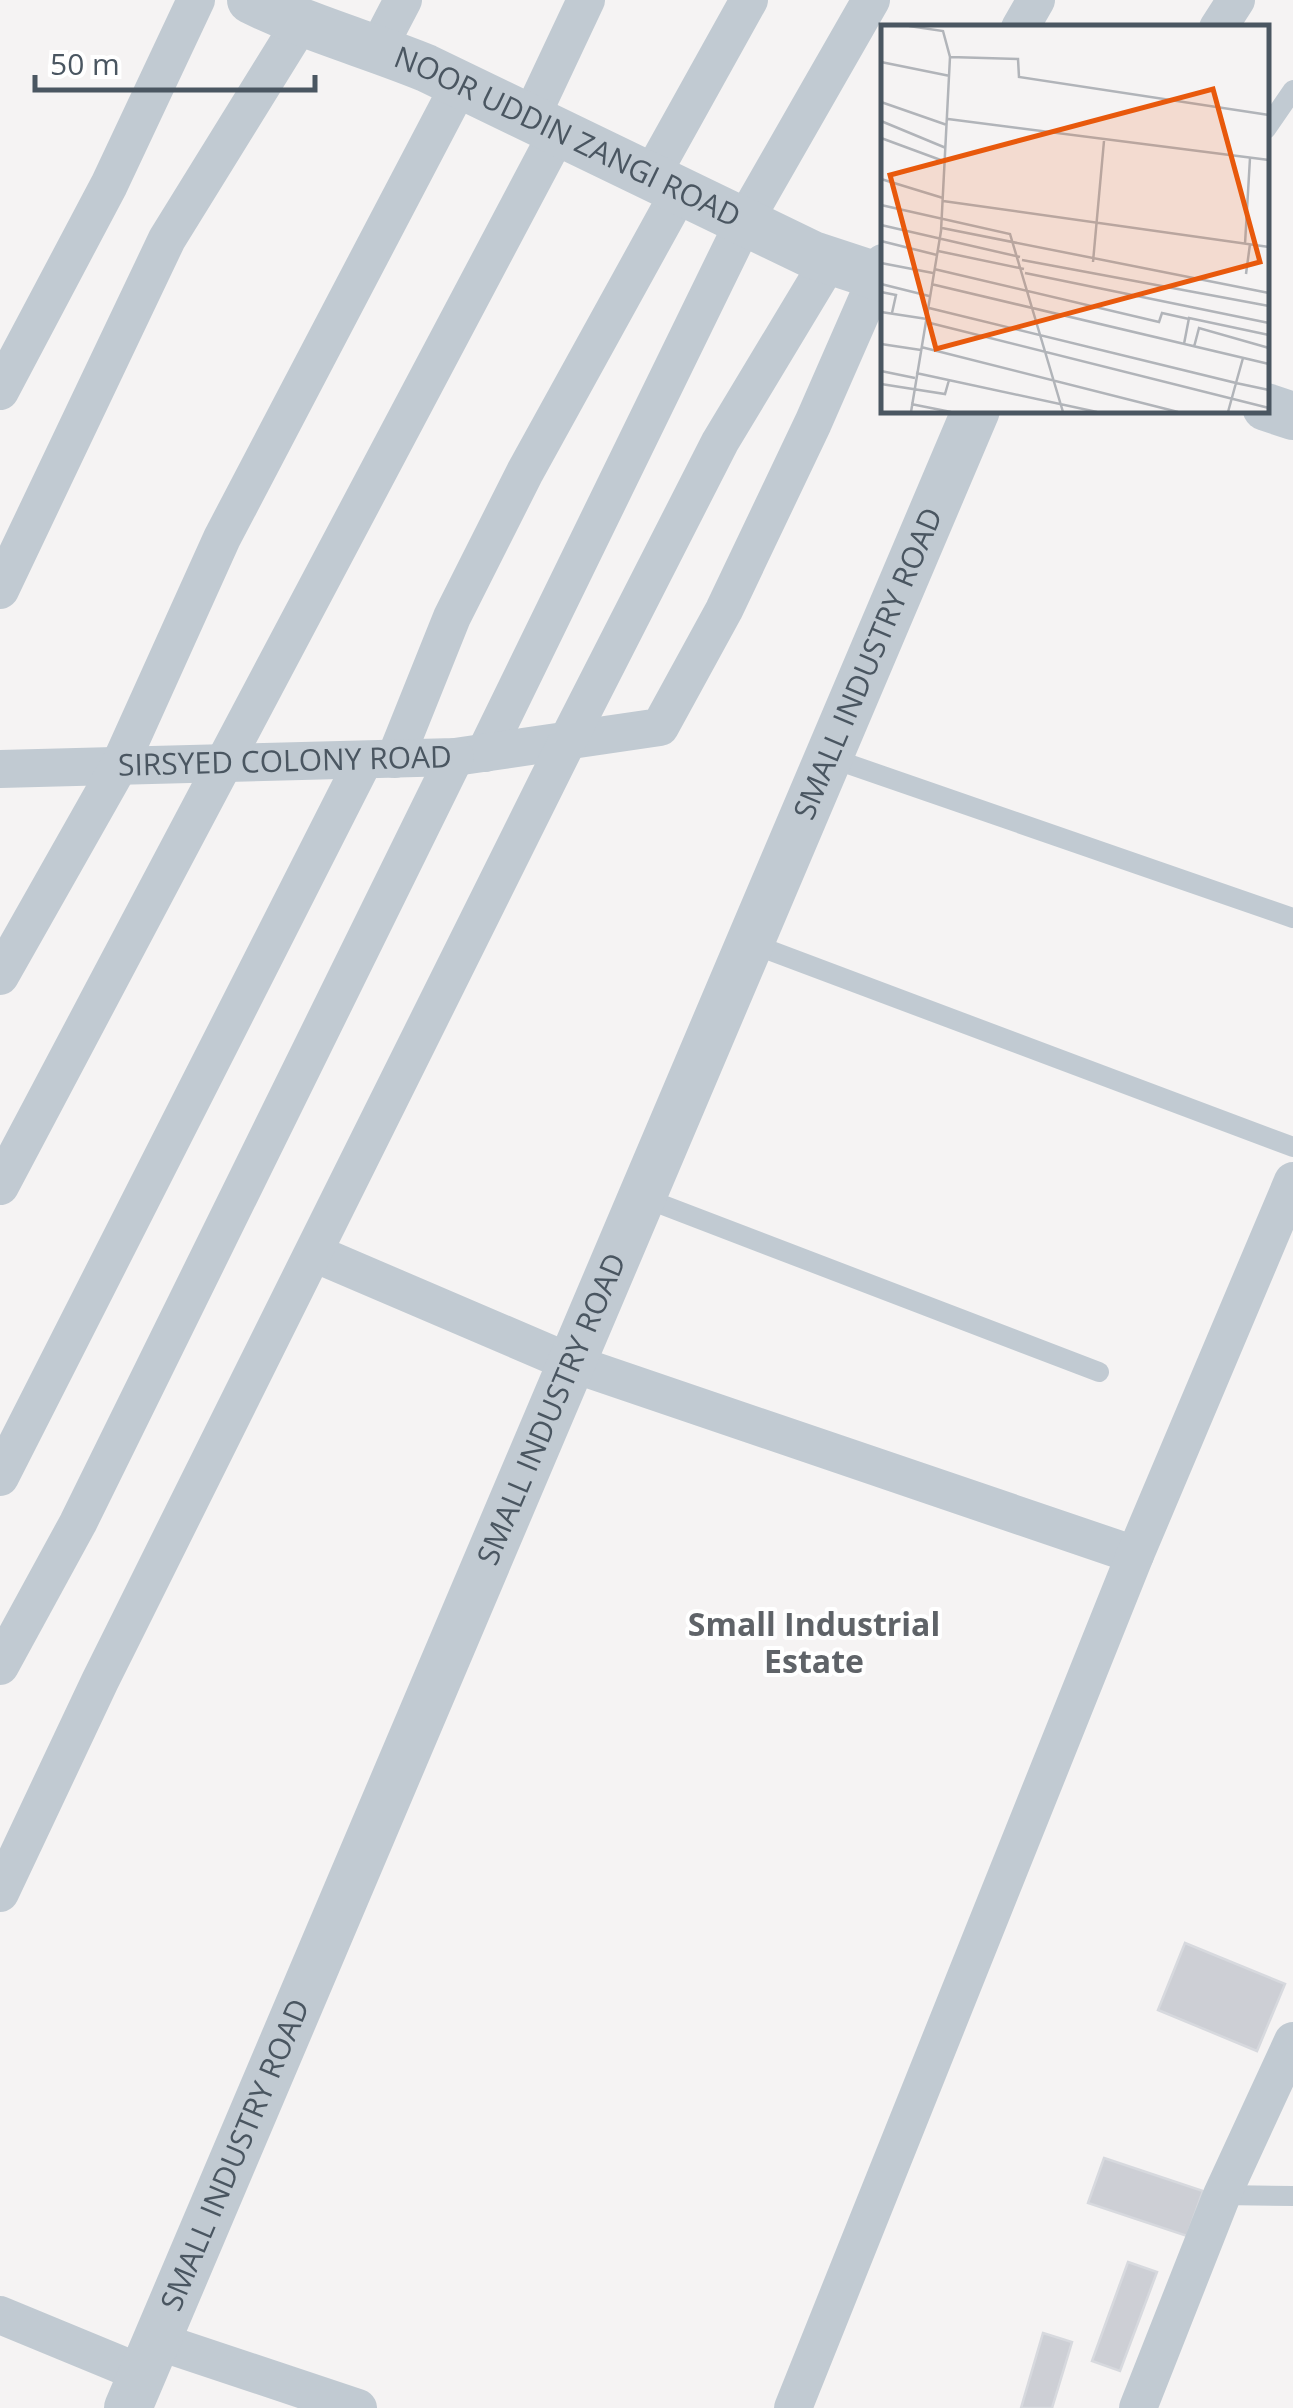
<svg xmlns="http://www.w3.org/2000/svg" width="1293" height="2408" font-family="'Open Sans',sans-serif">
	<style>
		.building { fill: #cdcfd5; stroke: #d7d9de; stroke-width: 2.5 }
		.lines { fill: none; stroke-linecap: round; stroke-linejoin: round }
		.service { stroke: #c1cad2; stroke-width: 20 }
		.minor { stroke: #c1cad2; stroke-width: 38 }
		.tertiary { stroke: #c1cad2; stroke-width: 48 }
		.labels { text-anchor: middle; stroke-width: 8; stroke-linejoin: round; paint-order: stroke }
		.street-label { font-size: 30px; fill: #4a5661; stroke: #fff }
		.neighbourhood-label { font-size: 32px; font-weight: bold; fill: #5f6368; stroke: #fff }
		.inset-road { fill: none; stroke: #b1b4b9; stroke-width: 2.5 }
		.view { fill: #e8590c; fill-opacity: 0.15; stroke: #e8590c; stroke-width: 5 }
		.inset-edge { fill: none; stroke: #4a5661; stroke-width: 5 }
	</style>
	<rect width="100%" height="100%" fill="#f5f3f3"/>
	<path class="building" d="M 1185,1943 L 1285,1984 L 1257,2051 L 1158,2010 Z
		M 1104,2158 L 1203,2191 L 1187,2236 L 1088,2203 Z
		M 1128,2262 L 1157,2272 L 1120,2371 L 1092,2361 Z
		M 1043,2333 L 1072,2342 L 1052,2408 L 1021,2408 Z"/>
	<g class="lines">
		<path class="service" d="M 1266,129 L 1293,90
			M 828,757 L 1293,918
			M 750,943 L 1293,1147
			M 642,1197 L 1099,1372
			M 1222,2195 L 1293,2196"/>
		<g class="minor">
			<path d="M 1020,28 L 1036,0"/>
			<path d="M 1218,28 L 1236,0"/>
			<path d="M 378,48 L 403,0"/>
			<path d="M 530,119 L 586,0"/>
			<path d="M 651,176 L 749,0"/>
			<path d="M 0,391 L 109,185 L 196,0"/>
			<path d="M 0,590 L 167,239 L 300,24"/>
			<path d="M 485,753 L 744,222 L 871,0"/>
			<path d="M 395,759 L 452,617 L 525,472 L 680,191"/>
			<path id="s1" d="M 0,769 L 455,757 L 660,727 L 724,610 L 813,423 L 883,263"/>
			<path d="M 0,976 L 120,764 L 222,538 L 460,84"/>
			<path d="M 0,1186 L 558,132"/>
			<path d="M 314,1253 L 571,1363 L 1135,1555"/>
			<path d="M 0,1477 L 364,760"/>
			<path d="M 0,1666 L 78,1523 L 455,757"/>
			<path d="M 0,1893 L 100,1681 L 567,742 L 720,442 L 829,261"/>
			<path d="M 0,2315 L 143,2374"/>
			<path d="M 157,2341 L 358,2408"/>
			<path d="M 793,2408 L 1135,1555 L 1293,1181"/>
			<path d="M 1138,2408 L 1222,2195 L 1293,2041"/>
		</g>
		<g class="tertiary">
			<path id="s2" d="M 251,0 C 308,28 367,44 426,68 L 813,255 L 883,278"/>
			<path d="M 1266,407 L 1293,416"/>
			<path id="s3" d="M 128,2408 L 976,410"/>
		</g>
	</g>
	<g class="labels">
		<g class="street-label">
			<text dy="10" stroke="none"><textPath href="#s2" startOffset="345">NOOR UDDIN ZANGI ROAD</textPath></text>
			<text dy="10" stroke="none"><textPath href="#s3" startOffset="1895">SMALL INDUSTRY ROAD</textPath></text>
			<text dy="10" stroke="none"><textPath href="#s1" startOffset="285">SIRSYED COLONY ROAD</textPath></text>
			<text dy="10" stroke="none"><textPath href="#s3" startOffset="1085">SMALL INDUSTRY ROAD</textPath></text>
			<text dy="10" stroke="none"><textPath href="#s3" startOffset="275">SMALL INDUSTRY ROAD</textPath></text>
		</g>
		<g class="neighbourhood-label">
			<text x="814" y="1636">Small Industrial<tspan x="814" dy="37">Estate</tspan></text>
		</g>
	</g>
	<g transform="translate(881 25)">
		<rect width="388" height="388" fill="#f5f3f3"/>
		<path class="inset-road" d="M 28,1 L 62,6 L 69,32 L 60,206 L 30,387M 69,32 L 137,34 L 138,52 L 388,90M 0,37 L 69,51M 0,77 L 66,100M 67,94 L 388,135M 0,96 L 65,123M 0,113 L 65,137M 0,154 L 62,173M 62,176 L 388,222M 0,180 L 129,209 L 182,387M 0,200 L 139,232M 61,203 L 388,268M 0,216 L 56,230M 364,219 L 369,133M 57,226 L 143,244M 141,235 L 388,281M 212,237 L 223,116M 0,238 L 52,248M 53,244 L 278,297 L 281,288 L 308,294M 144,248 L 388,298M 365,249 L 369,219M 0,259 L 48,271M 50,259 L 388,339M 0,267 L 15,270 L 11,288M 48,283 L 355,358 L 347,387M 0,287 L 46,294M 45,297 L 388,383M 0,319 L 40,325M 303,319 L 308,293 L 388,310M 40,322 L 297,387M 313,322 L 318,303 L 388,323M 362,333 L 355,358 L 388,365M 0,346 L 34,353M 35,348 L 216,387M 0,359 L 64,369 L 68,355M 30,379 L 70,387"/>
		<path class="view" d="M 332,64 L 379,237 L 55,324 L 9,150 Z"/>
		<rect width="388" height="388" class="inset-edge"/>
	</g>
	<path d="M35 75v15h280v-15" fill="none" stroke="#4a5661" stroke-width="5"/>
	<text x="50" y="75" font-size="30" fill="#4a5661" stroke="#ffffff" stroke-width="8" paint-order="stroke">50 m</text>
</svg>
